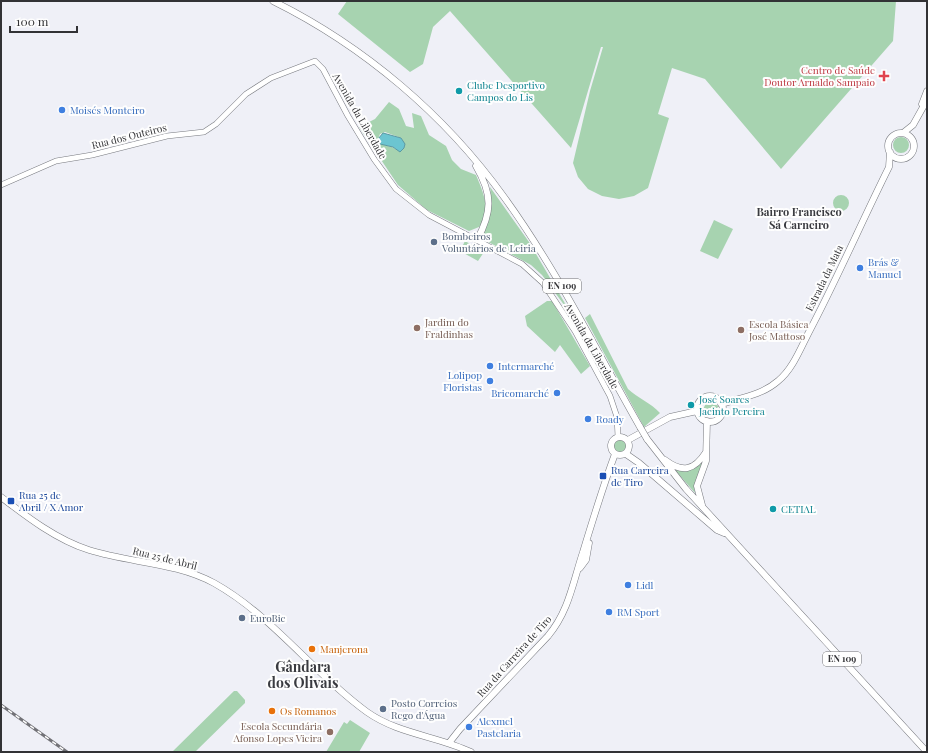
<svg xmlns="http://www.w3.org/2000/svg" width="928" height="753" font-family="'Playfair Display',serif">
	<style>
		.green { fill: #a7d3b0; fill-rule: evenodd }
		.water { fill: #6cc5d1; stroke: #5b99a2 }
		.lines { fill: none; stroke-linecap: round; stroke-linejoin: round }
		.minor-casing { stroke: #77797f; stroke-width: 6 }
		.major-casing { stroke: #77797f; stroke-width: 7 }
		.minor { stroke: #fff; stroke-width: 5 }
		.major { stroke: #fff; stroke-width: 6 }
		.rail-casing { stroke: #727277; stroke-width: 3 }
		.rail { stroke: #fefefe; stroke-width: 1.5; stroke-dasharray: 4.5; stroke-linecap: butt }
		.major-bridge-casing { stroke: #77797f; stroke-width: 7; stroke-linecap: butt }
		.major-bridge { stroke: #fff; stroke-width: 6 }
		.health-dot { fill: #e0444e; stroke: #fefefe; stroke-width: 1.5 }
		.culture-dot { fill: #0f9aa8; stroke: #fefefe; stroke-width: 1.5 }
		.shop-dot { fill: #3f7fe0; stroke: #fefefe; stroke-width: 1.5 }
		.service-dot { fill: #5c6f8a; stroke: #fefefe; stroke-width: 1.5 }
		.education-dot { fill: #8d6e63; stroke: #fefefe; stroke-width: 1.5 }
		.transit-dot { fill: #1a4fb4; stroke: #fefefe; stroke-width: 1.5 }
		.food-dot { fill: #e8710a; stroke: #fefefe; stroke-width: 1.5 }
		.labels { text-anchor: middle; stroke-width: 4; stroke-linejoin: round; paint-order: stroke }
		.shield { fill: #fefefe; stroke: #6f6f71; stroke-width: 1 }
		.shield-label { font-size: 9px; font-weight: bold; fill: #323235 }
		.health-label { font-size: 10px; fill: #be3a42; stroke: #fefefe; text-anchor: end }
		.culture-label { font-size: 10px; fill: #0d838f; stroke: #fefefe; text-anchor: start }
		.shop-label { font-size: 10px; fill: #366cbe; stroke: #fefefe; text-anchor: start }
		.street-label { font-size: 10px; fill: #323235; stroke: #fefefe }
		.service-label { font-size: 10px; fill: #4e5e75; stroke: #fefefe; text-anchor: start }
		.education-label { font-size: 10px; fill: #785e54; stroke: #fefefe; text-anchor: start }
		.transit-label { font-size: 10px; fill: #164399; stroke: #fefefe; text-anchor: start }
		.food-label { font-size: 10px; fill: #c56008; stroke: #fefefe; text-anchor: start }
		.neighbourhood-label { font-size: 11px; font-weight: bold; fill: #3a3b40; stroke: #fefefe }
		.district-label { font-size: 14px; font-weight: bold; fill: #3a3b40; stroke: #fefefe }
	</style>
	<rect width="100%" height="100%" fill="#eff0f7"/>
	<path class="green" d="M 347,1 L 896,1 L 893,41 L 781,169 L 705,79 L 672,68 L 658,114 L 669,118 L 648,188 L 634,196 L 619,199 L 602,196 L 588,189 L 578,177 L 573,163 L 590,91 L 603,47 L 601,47 L 571,148 L 450,11 L 433,27 L 423,64 L 410,72 L 338,14 Z
		M 389,102 L 399,109 L 406,126 L 414,128 L 412,113 L 421,116 L 429,135 L 446,146 L 452,160 L 461,169 L 476,175 C 483,192 492,210 479,227 L 469,231 L 427,210 L 398,185 L 359,127 L 375,119 ZM 385,132 L 401,138 L 405,147 L 397,150 C 390,144 382,148 378,139 L 380,134 Z
		M893 145a8 8 0 1 1 16 0a8 8 0 1 1-16 0Z
		M 490,187 L 529,242 L 573,317 L 542,275 L 531,265 L 481,238 C 490,222 493,206 490,187 Z
		M833 203a8 8 0 1 1 16 0a8 8 0 1 1-16 0Z
		M 714,220 L 733,229 L 718,259 L 700,251 Z
		M 465,241 L 484,252 L 478,261 L 460,251 Z
		M 547,301 L 552,301 L 590,366 L 581,374 L 560,345 L 555,352 L 527,326 L 525,316 Z
		M 590,314 L 628,389 C 638,398 651,403 660,413 L 644,427 L 585,318 Z
		M 713,400 L 714,404 L 719,406 L 715,410 L 716,416 L 711,413 L 706,418 L 706,411 L 700,410 L 705,406 L 704,402 L 708,403 Z
		M613 446a7 7 0 1 1 14 0a7 7 0 1 1-14 0Z
		M 703,461 L 694,486 L 695,493 L 675,470 L 691,470 Z
		M 234,691 L 237,691 L 245,700 L 245,703 L 195,752 L 172,752 Z
		M 350,720 L 370,733 L 359,752 L 326,752 L 344,722 L 347,724 Z"/>
	<path class="water" d="M 383,133 L 401,138 L 405,144 L 404,148 L 400,152 L 393,147 L 380,144 L 378,139 Z"/>
	<g class="lines">
		<g class="minor-casing">
			<path id="minor" d="M 1,185 L 56,161 L 92,155 L 167,136 L 204,132 L 216,124 L 246,94 L 271,78 L 315,61 L 323,69 L 348,116 L 374,159 L 396,189 L 429,215 L 522,264 L 543,283 L 575,331 L 610,396 L 617,417 L 618,436"/>
		</g>
		<g class="major-casing">
			<path id="major" d="M 273,1 C 364,46 445,115 504,197 C 557,270 596,350 640,427
				M 922,104 L 927,91
				M 903,133 L 913,125 L 927,100
				M888 146a13 13 0 1 1 26 0a13 13 0 1 1-26 0Z
				M 476,166 C 493,195 492,212 477,240
				M697 409a13 13 0 1 1 26 0a13 13 0 1 1-26 0Z
				M 721,404 C 741,398 762,395 778,381 C 793,369 801,347 810,330 C 838,277 862,221 889,167 L 890,152
				M611 446a9 9 0 1 1 18 0a9 9 0 1 1-18 0Z
				M 647,439 L 686,489 L 927,752
				M 628,440 L 670,417 L 697,411
				M 626,454 L 639,463 L 717,530 L 724,533
				M 665,460 C 682,473 694,471 706,452
				M 1,497 C 27,517 57,540 89,550 C 130,563 175,562 214,583 C 273,616 313,673 367,712 C 398,734 437,736 471,752
				M 702,505 L 697,486 L 706,461 L 707,421
				M 580,568 L 586,560 L 589,543
				M 449,743 L 460,729 L 548,636 C 569,611 573,582 583,552 C 593,519 603,486 615,454"/>
		</g>
		<use href="#minor" class="minor"/>
		<use href="#major" class="major"/>
		<g class="rail-casing">
			<path id="rail" d="M 1,705 L 67,752"/>
		</g>
		<use href="#rail" class="rail"/>
		<g class="major-bridge-casing">
			<path id="major-bridge" d="M 640,427 L 647,439"/>
		</g>
		<use href="#major-bridge" class="major-bridge"/>
	</g>
	<path class="health-dot" d="M882 70h4v4h4v4h-4v4h-4v-4h-4v-4h4z"/>
	<g class="culture-dot">
		<circle cx="459" cy="91" r="4"/>
		<circle cx="691" cy="405" r="4"/>
		<circle cx="773" cy="509" r="4"/>
	</g>
	<g class="shop-dot">
		<circle cx="62" cy="110" r="4"/>
		<circle cx="860" cy="268" r="4"/>
		<circle cx="490" cy="366" r="4"/>
		<circle cx="490" cy="381" r="4"/>
		<circle cx="557" cy="393" r="4"/>
		<circle cx="588" cy="419" r="4"/>
		<circle cx="628" cy="585" r="4"/>
		<circle cx="609" cy="612" r="4"/>
		<circle cx="469" cy="727" r="4"/>
	</g>
	<g class="service-dot">
		<circle cx="434" cy="242" r="4"/>
		<circle cx="242" cy="618" r="4"/>
		<circle cx="383" cy="709" r="4"/>
	</g>
	<g class="education-dot">
		<circle cx="417" cy="328" r="4"/>
		<circle cx="741" cy="330" r="4"/>
		<circle cx="330" cy="732" r="4"/>
	</g>
	<g class="transit-dot">
		<rect x="599" y="472" width="8" height="8" rx="2"/>
		<rect x="7" y="497" width="8" height="8" rx="2"/>
	</g>
	<g class="food-dot">
		<circle cx="312" cy="649" r="4"/>
		<circle cx="272" cy="711" r="4"/>
	</g>
	<g class="labels">
		<g class="shield">
			<rect x="543" y="279" width="38" height="14" rx="3"/>
			<rect x="823" y="652" width="38" height="14" rx="3"/>
		</g>
		<g class="shield-label">
			<text x="562" y="289">EN 109</text>
			<text x="842" y="662">EN 109</text>
		</g>
		<g class="health-label">
			<text x="875" y="74">Centro de Saúde<tspan x="875" dy="12">Doutor Arnaldo Sampaio</tspan></text>
		</g>
		<g class="culture-label">
			<text x="467" y="89">Clube Desportivo<tspan x="467" dy="12">Campos do Lis</tspan></text>
			<text x="699" y="403">José Soares<tspan x="699" dy="12">Jacinto Pereira</tspan></text>
			<text x="781" y="513">CETIAL</text>
		</g>
		<g class="shop-label">
			<text x="70" y="114">Moisés Monteiro</text>
			<text x="868" y="266">Brás &amp;<tspan x="868" dy="12">Manuel</tspan></text>
			<text x="498" y="370">Intermarché</text>
			<text x="482" y="379" text-anchor="end">Lolipop<tspan x="482" dy="12">Floristas</tspan></text>
			<text x="549" y="397" text-anchor="end">Bricomarché</text>
			<text x="596" y="423">Roady</text>
			<text x="636" y="589">Lidl</text>
			<text x="617" y="616">RM Sport</text>
			<text x="477" y="725">Alexmel<tspan x="477" dy="12">Pastelaria</tspan></text>
		</g>
		<g class="street-label">
			<text transform="translate(360 116) rotate(60)" y="4">Avenida da Liberdade</text>
			<text transform="translate(129 136) rotate(-14)" y="4">Rua dos Outeiros</text>
			<text transform="translate(824 278) rotate(-64)" y="4">Estrada da Mata</text>
			<text transform="translate(592 346) rotate(60)" y="4">Avenida da Liberdade</text>
			<text transform="translate(165 558) rotate(14)" y="4">Rua 25 de Abril</text>
			<text transform="translate(514 656) rotate(-48)" y="4">Rua da Carreira de Tiro</text>
		</g>
		<g class="service-label">
			<text x="442" y="240">Bombeiros<tspan x="442" dy="12">Voluntários de Leiria</tspan></text>
			<text x="250" y="622">EuroBic</text>
			<text x="391" y="707">Posto Correios<tspan x="391" dy="12">Rego d'Água</tspan></text>
		</g>
		<g class="education-label">
			<text x="425" y="326">Jardim do<tspan x="425" dy="12">Fraldinhas</tspan></text>
			<text x="749" y="328">Escola Básica<tspan x="749" dy="12">José Mattoso</tspan></text>
			<text x="322" y="730" text-anchor="end">Escola Secundária<tspan x="322" dy="12">Afonso Lopes Vieira</tspan></text>
		</g>
		<g class="transit-label">
			<text x="611" y="474">Rua Carreira<tspan x="611" dy="12">de Tiro</tspan></text>
			<text x="19" y="499">Rua 25 de<tspan x="19" dy="12">Abril / X Amor</tspan></text>
		</g>
		<g class="food-label">
			<text x="320" y="653">Manjerona</text>
			<text x="280" y="715">Os Romanos</text>
		</g>
		<g class="neighbourhood-label">
			<text x="799" y="216">Bairro Francisco<tspan x="799" dy="13">Sá Carneiro</tspan></text>
		</g>
		<g class="district-label">
			<text x="303" y="672">Gândara<tspan x="303" dy="16">dos Olivais</tspan></text>
		</g>
	</g>
	<rect width="928" height="753" fill="none" stroke="#323235" stroke-width="4"/>
	<path d="M10 26v6h67v-6" fill="none" stroke="#323235" stroke-width="2"/>
	<text x="16" y="26" font-size="12" fill="#323235" stroke="#fefefe" stroke-width="3" paint-order="stroke">100 m</text>
</svg>
